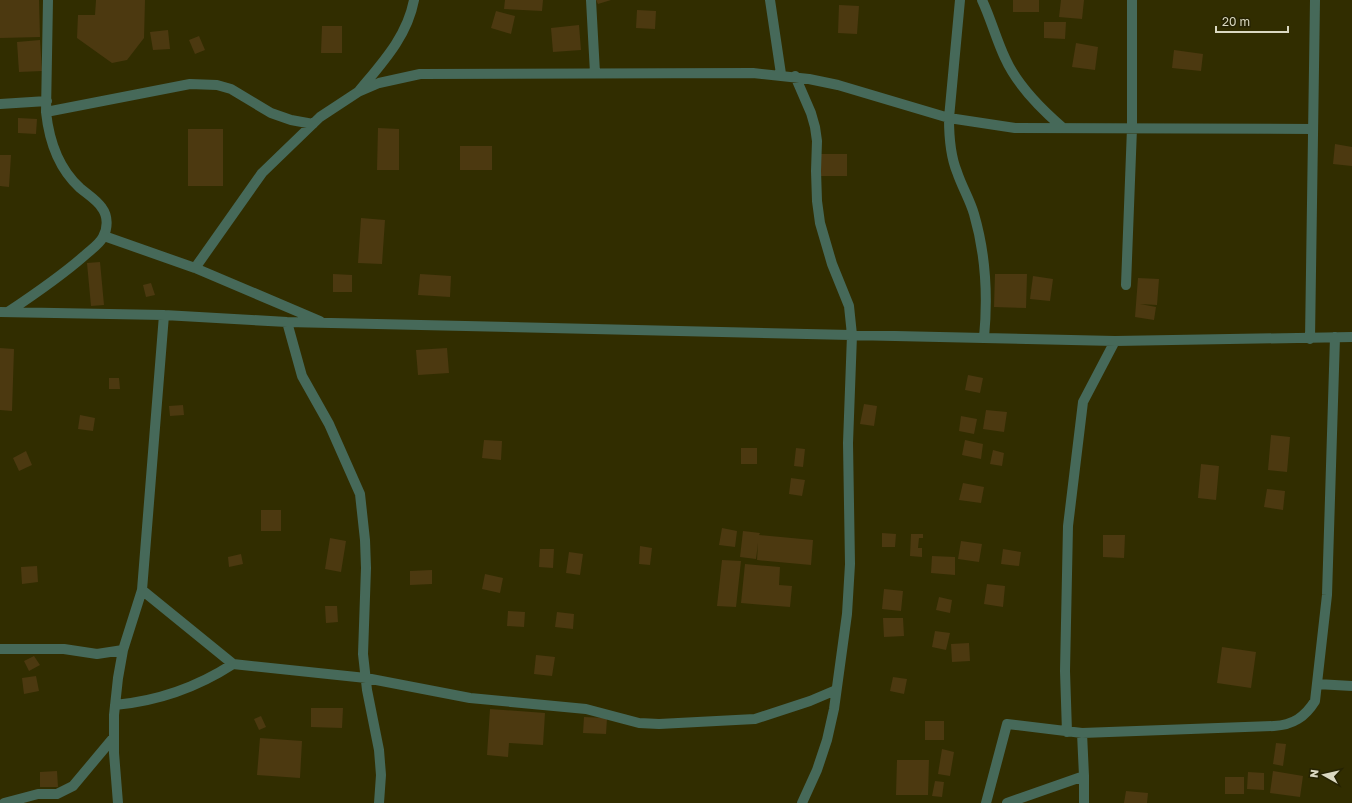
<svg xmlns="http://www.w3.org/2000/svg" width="1352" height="803" font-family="'Golos Text',sans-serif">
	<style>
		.building { fill: #4c3910 }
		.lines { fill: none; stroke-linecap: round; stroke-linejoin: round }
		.minor { stroke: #466959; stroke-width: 10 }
	</style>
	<rect width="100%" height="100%" fill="#312d00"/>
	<path class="building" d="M 0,0 L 39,0 L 40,37 L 0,38 Z
		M 96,0 L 145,0 L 144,38 L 127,60 L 112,63 L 77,38 L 78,15 L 95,15 Z
		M 505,0 L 543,0 L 542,11 L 504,9 Z
		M 596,0 L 611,0 L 598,4 Z
		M 1013,0 L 1039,0 L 1039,12 L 1013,12 Z
		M 1061,0 L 1084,0 L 1082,19 L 1059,17 Z
		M 839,5 L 859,6 L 857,34 L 838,33 Z
		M 637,10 L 656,11 L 655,29 L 636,28 Z
		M 496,11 L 515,16 L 511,34 L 491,28 Z
		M 1044,22 L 1066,22 L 1065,39 L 1044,38 Z
		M 579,25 L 581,50 L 553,52 L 551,28 Z
		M 322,26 L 342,26 L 342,53 L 321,53 Z
		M 168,30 L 170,49 L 153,50 L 150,32 Z
		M 199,36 L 205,50 L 195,54 L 189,40 Z
		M 40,40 L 42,71 L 19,72 L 17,42 Z
		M 1076,43 L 1098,47 L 1095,70 L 1072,67 Z
		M 1174,50 L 1203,54 L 1201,71 L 1172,68 Z
		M 18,118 L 37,119 L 36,134 L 18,133 Z
		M 378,128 L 399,129 L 399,170 L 377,170 Z
		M 188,129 L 223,129 L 223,186 L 188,186 Z
		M 1335,144 L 1352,147 L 1352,166 L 1333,164 Z
		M 460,146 L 492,146 L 492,170 L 460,170 Z
		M 818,154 L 847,154 L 847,176 L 818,176 Z
		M 0,155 L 11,155 L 9,187 L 0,186 Z
		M 361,218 L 385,220 L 382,264 L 358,263 Z
		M 100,262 L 104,305 L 91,306 L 87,263 Z
		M 333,274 L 352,275 L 352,292 L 333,292 Z
		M 420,274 L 451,276 L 450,297 L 418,295 Z
		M 995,274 L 1027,274 L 1026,308 L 994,307 Z
		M 1033,276 L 1053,279 L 1050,301 L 1030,299 Z
		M 1138,278 L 1159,279 L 1157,305 L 1140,304 L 1156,307 L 1154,320 L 1135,317 Z
		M 151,283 L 155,295 L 146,297 L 143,285 Z
		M 0,348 L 14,349 L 12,411 L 0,410 Z
		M 447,348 L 449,373 L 418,375 L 416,350 Z
		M 968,375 L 983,378 L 980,393 L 965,390 Z
		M 109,378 L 119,378 L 120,389 L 109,389 Z
		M 864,404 L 877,406 L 874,426 L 860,424 Z
		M 183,405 L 184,415 L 170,416 L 169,406 Z
		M 986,410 L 1007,412 L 1004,432 L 983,429 Z
		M 80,415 L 95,418 L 93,431 L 78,429 Z
		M 961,416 L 977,419 L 974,434 L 959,431 Z
		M 1271,435 L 1290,437 L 1287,472 L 1268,470 Z
		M 484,440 L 502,441 L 501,460 L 482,458 Z
		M 965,440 L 983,444 L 981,459 L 962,455 Z
		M 741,448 L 757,448 L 757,464 L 741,464 Z
		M 796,448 L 805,449 L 803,467 L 794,466 Z
		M 993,450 L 1004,453 L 1002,466 L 990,464 Z
		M 26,451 L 32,465 L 19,471 L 13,458 Z
		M 1201,464 L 1219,466 L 1216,500 L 1198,498 Z
		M 791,478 L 805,480 L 802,496 L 789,494 Z
		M 963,483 L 984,487 L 981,503 L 959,500 Z
		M 1267,489 L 1285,491 L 1283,510 L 1264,507 Z
		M 261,510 L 281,510 L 281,531 L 261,531 Z
		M 722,528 L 737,531 L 735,547 L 719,545 Z
		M 743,531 L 760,533 L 759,535 L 813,540 L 811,565 L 757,560 L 758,543 L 756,559 L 740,557 Z
		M 882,533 L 896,534 L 895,547 L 882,547 Z
		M 911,534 L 923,534 L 923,538 L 919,538 L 918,548 L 922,548 L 922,557 L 910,556 Z
		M 1103,535 L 1125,535 L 1124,558 L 1103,557 Z
		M 330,538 L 346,541 L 341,572 L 325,569 Z
		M 961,541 L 982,544 L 979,562 L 958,559 Z
		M 640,546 L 652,548 L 650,565 L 639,564 Z
		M 540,549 L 554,549 L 553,568 L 539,567 Z
		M 1003,549 L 1021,552 L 1019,566 L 1001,564 Z
		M 569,552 L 583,554 L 580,575 L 566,573 Z
		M 241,554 L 243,564 L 229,567 L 228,557 Z
		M 932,556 L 955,557 L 955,575 L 931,573 Z
		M 722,560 L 741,561 L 736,607 L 717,606 Z
		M 745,564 L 780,567 L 779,585 L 792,586 L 790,607 L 741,603 Z
		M 37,566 L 38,582 L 22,584 L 21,567 Z
		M 432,570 L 432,584 L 410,585 L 410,571 Z
		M 485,574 L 503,578 L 500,593 L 482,589 Z
		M 987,584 L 1005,586 L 1003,607 L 984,604 Z
		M 884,589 L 903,591 L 901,611 L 882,609 Z
		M 939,597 L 952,600 L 950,613 L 936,610 Z
		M 325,606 L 337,606 L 338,622 L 326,623 Z
		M 508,611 L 525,612 L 524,627 L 507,626 Z
		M 557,612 L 574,614 L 573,629 L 555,627 Z
		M 883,618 L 903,618 L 904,636 L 884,637 Z
		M 935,631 L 950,633 L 946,650 L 932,647 Z
		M 969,643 L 970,661 L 952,662 L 951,644 Z
		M 1222,647 L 1256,652 L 1251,688 L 1217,683 Z
		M 536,655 L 555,657 L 552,676 L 534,674 Z
		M 34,656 L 40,665 L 29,671 L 24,661 Z
		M 36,676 L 39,691 L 24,694 L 22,678 Z
		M 893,677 L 907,679 L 904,694 L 890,691 Z
		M 311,708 L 343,708 L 342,728 L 311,727 Z
		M 490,709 L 545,713 L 543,745 L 509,743 L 508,757 L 487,755 Z
		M 261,716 L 266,727 L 259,730 L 254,719 Z
		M 584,717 L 607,718 L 606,734 L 583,733 Z
		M 925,721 L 944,721 L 944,740 L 925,740 Z
		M 260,738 L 302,741 L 300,778 L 257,775 Z
		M 1276,743 L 1286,744 L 1283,766 L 1273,764 Z
		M 942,749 L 954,752 L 950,776 L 938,774 Z
		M 897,760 L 929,760 L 928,795 L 896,795 Z
		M 57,771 L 58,787 L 40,787 L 40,772 Z
		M 1273,771 L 1303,776 L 1300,797 L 1270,793 Z
		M 1248,772 L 1264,773 L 1264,790 L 1247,789 Z
		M 1225,777 L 1244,777 L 1244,794 L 1225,794 Z
		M 935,781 L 944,782 L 942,797 L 932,796 Z
		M 1126,791 L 1148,793 L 1147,803 L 1124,803 Z"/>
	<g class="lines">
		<path class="minor" d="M 591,0 L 595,73
			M 770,0 L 781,74
			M 960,0 L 949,118 C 949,137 950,155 957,172 C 962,187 970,200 974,214 C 986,255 988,296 984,338
			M 982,0 C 991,19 996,39 1005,58 C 1017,85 1040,108 1062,127
			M 795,76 L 811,113 L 815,127 L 817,141 L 816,171 L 817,201 L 820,223 L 832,264 L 849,306 L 852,335 L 848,443 L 850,564 L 847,614 L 834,709 L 827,740 L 817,770 L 802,803
			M 359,91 C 382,63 407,37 414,0
			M 0,104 L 47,101
			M 46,112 L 190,84 L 217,85 L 231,89 L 271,113 L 291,120 L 313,124
			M 104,236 L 195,268 L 320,321
			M 195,268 L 262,173 L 320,117 L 358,92 L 379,83 L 420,74 L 753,73 L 809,79 L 838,85 L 949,118 L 1015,128 L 1313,129
			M 1126,285 L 1132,128 L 1132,0
			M 0,312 L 164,315 L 287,322 L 984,338 L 1115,341 L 1352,337
			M 8,312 C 35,294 60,277 84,256 C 90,250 99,245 103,237 C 108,228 108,216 102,208 C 97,200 87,194 80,188 C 58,168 49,140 46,112 L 48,0
			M 287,322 L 302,376 L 329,424 L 360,494 L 365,540 L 366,568 L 363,654 L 367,690 L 379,750 L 381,775 L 379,803
			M 1310,339 L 1315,0
			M 142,590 L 233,664 L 366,678 L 470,698 L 586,709 L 639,723 L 659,724 L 755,719 L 810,701 L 836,690
			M 0,649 L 64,649 L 97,654 L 123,650
			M 1317,684 L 1352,686
			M 115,705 C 159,701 196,688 233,664
			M 1067,732 L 1065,671 L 1068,526 L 1083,402 L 1115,341
			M 1082,733 L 1084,776 L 1084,803
			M 4,803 L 38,794 L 57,794 L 73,786 L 114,737
			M 118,803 L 114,753 L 114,715 L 118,678 L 123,650 L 142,590 L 164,315
			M 986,803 L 1007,724 L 1082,733 L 1274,726 C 1293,725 1305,717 1315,701 L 1327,595 L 1335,337
			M 1007,803 L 1084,776"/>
	</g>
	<g transform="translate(1324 775) rotate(278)" stroke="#262302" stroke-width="3" paint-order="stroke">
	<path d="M0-3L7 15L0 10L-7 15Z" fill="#dad8c1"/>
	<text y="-6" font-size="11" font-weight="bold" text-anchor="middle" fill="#dad8c1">N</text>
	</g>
	<path d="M1216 26v6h72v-6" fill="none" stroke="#dad8c1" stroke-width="2"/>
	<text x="1222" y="26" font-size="12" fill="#dad8c1" stroke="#262302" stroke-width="3" paint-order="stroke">20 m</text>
</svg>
